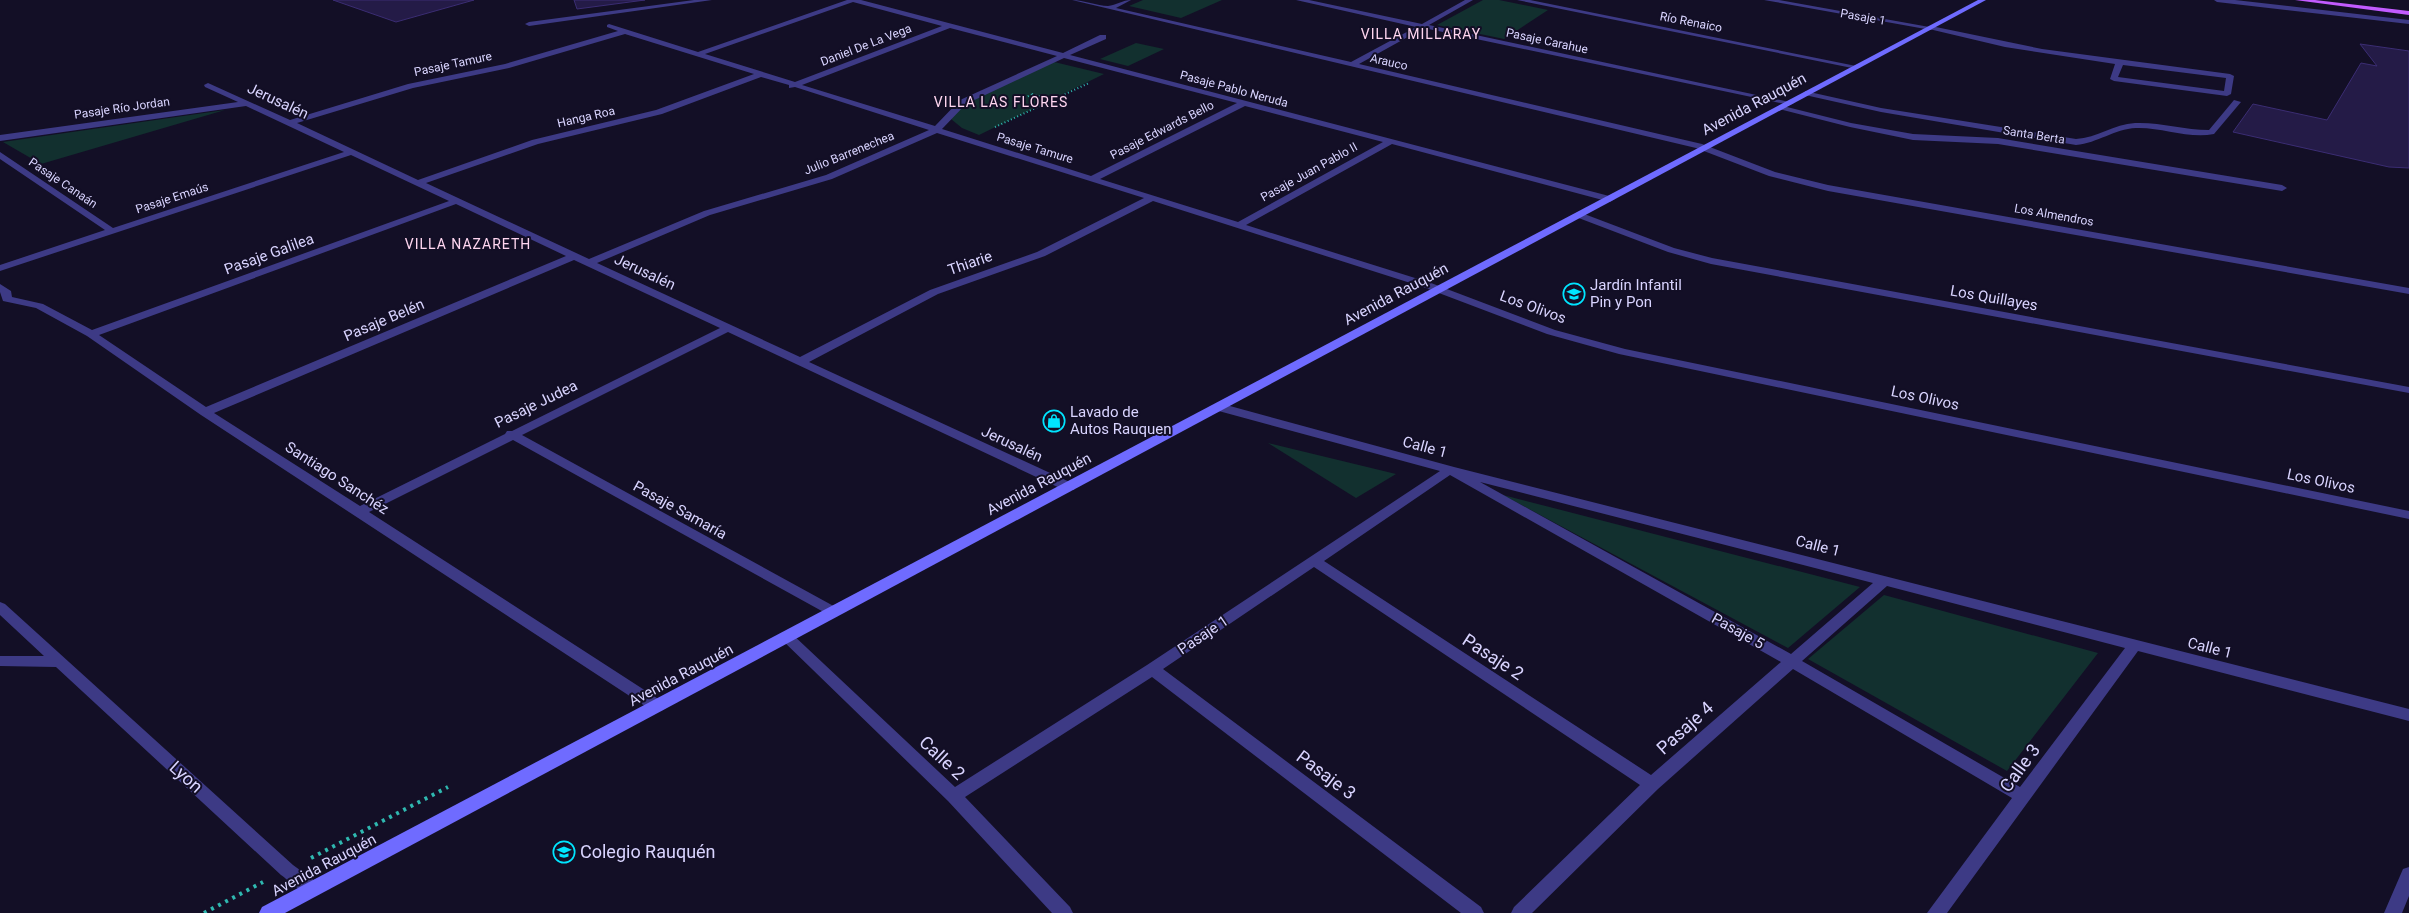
<svg xmlns="http://www.w3.org/2000/svg" width="2409" height="913" font-family="Roboto,sans-serif">
	<style>
		.green { fill: #12302f }
		.building { fill: #241b47; stroke: #3b2d73 }
		.lines { fill: none; stroke-linecap: round; stroke-linejoin: round }
		.path-far1 { stroke: #2fb8b0; stroke-width: 2; stroke-dasharray: 1 2.5; stroke-linecap: butt }
		.path { stroke: #2fb8b0; stroke-width: 4; stroke-dasharray: 3 5; stroke-linecap: butt }
		.service { fill: #3d3a85; fill-rule: evenodd }
		.minor { fill: #3d3a85; fill-rule: evenodd }
		.secondary { fill: #6f6bff; fill-rule: evenodd }
		.primary { fill: #c25bff; fill-rule: evenodd }
		.labels { text-anchor: middle; stroke-width: 4; stroke-linejoin: round; paint-order: stroke }
		.far-street-label { font-size: 12px; fill: #d9d4ff; stroke: #130f26 }
		.far-neighbourhood-label { font-size: 14px; letter-spacing: 1px; fill: #ffd6f0; stroke: #130f26 }
		.street-label { font-size: 15px; fill: #d9d4ff; stroke: #130f26 }
		.poi-label { font-size: 15px; fill: #d9d4ff; stroke: #130f26; text-anchor: start }
		.near-street-label { font-size: 18px; fill: #d9d4ff; stroke: #130f26 }
		.near-poi-label { font-size: 18px; fill: #d9d4ff; stroke: #130f26; text-anchor: start }
	</style>
	<rect width="100%" height="100%" fill="#130f26"/>
	<path class="green" d="M 1143,0 L 1222,0 L 1181,18 L 1129,6 Z
		M 1483,0 L 1499,0 L 1548,10 L 1504,39 L 1437,25 Z
		M 1136,43 L 1164,49 L 1128,66 L 1100,59 Z
		M 1050,61 L 1104,74 L 979,135 L 962,128 L 951,119 L 960,106 Z
		M 225,110 L 41,164 L 3,142 Z
		M 1268,443 L 1396,474 L 1356,498 Z
		M 1503,495 L 1860,587 L 1788,648 Z
		M 1884,595 L 2098,653 L 2007,771 L 1808,659 Z"/>
	<path class="building" d="M 333,0 L 474,0 L 396,22 Z
		M 574,0 L 645,0 L 577,9 Z
		M 2360,44 L 2409,51 L 2409,168 L 2389,167 L 2233,132 L 2253,104 L 2327,120 L 2361,63 L 2377,66 Z"/>
	<g class="lines">
		<path class="path-far1" d="M 1032,94 L 1052,100
			M 1015,102 L 1033,94
			M 995,127 L 1089,83"/>
		<path class="path" d="M 311,858 L 448,787
			M 204,913 L 263,882"/>
		<path class="service" d="M 694,0 L 712,0 L 529,26 L 525,24 L 529,22 Z
			M 1931,26 L 2042,49 L 2230,74 L 2234,76 L 2231,94 L 2227,96 L 2114,81 L 2110,79 L 2115,64 L 2005,47 L 1929,29 L 1927,28 ZM 2123,65 L 2226,78 L 2224,91 L 2118,77 Z
			M 1805,91 L 1881,108 L 2076,139 C 2097,138 2114,124 2135,123 C 2160,122 2184,130 2209,130 L 2234,100 L 2241,102 L 2214,134 C 2188,139 2162,127 2136,128 C 2114,129 2098,143 2076,145 L 1881,112 L 1805,95 Z"/>
		<path class="minor" d="M 847,0 L 861,0 L 1063,53 L 1100,35 L 1106,35 L 1106,39 L 1070,55 L 1613,197 L 1615,199 L 1610,202 L 1392,144 L 1246,225 L 1431,283 L 1555,330 L 1625,349 L 2409,511 L 2409,519 L 1619,354 L 1547,334 L 1423,287 L 1153,201 L 1045,256 L 938,294 L 809,362 L 1074,484 L 1075,487 L 1074,490 L 1064,490 L 728,332 L 522,435 L 839,609 L 841,612 L 839,615 L 829,615 L 513,440 L 369,512 L 663,702 L 665,706 L 663,710 L 657,712 L 651,710 L 201,415 L 87,336 L 36,308 L 3,301 L 0,292 L 0,284 L 11,291 L 12,297 L 43,304 L 92,330 L 449,201 L 351,155 L 0,271 L 0,265 L 105,230 L 0,159 L 0,152 L 113,228 L 344,152 L 246,106 L 0,141 L 0,135 L 238,102 L 205,87 L 204,85 L 208,83 L 290,120 L 408,84 L 505,64 L 618,31 L 607,27 L 607,25 L 609,24 L 698,52 ZM 853,2 L 942,26 L 795,82 L 705,54 ZM 950,28 L 1057,56 L 960,100 L 935,126 L 802,85 ZM 625,34 L 754,74 L 656,110 L 532,140 L 418,180 L 297,123 L 413,88 L 509,68 ZM 1064,58 L 1237,103 L 1091,176 L 942,129 L 966,104 ZM 761,77 L 789,85 L 789,88 L 795,87 L 929,130 L 826,175 L 704,211 L 589,259 L 426,183 L 538,144 L 662,114 ZM 1245,106 L 1383,142 L 1238,222 L 1100,179 ZM 937,133 L 1144,198 L 1037,252 L 930,290 L 800,357 L 597,263 L 710,215 L 832,179 ZM 456,204 L 566,256 L 206,407 L 99,335 ZM 574,260 L 720,328 L 512,431 L 507,431 L 505,434 L 360,506 L 214,413 Z
			M 1072,0 C 1084,0 1097,6 1108,6 C 1116,5 1123,0 1131,0 L 1116,8 L 1351,62 L 1416,27 L 1296,0 L 1309,0 L 1422,24 L 1465,0 L 1473,0 L 1429,25 L 1794,103 L 1790,105 L 1424,28 L 1359,64 L 1702,144 L 1775,172 L 1828,185 L 2409,288 L 2409,294 L 1828,191 L 1769,176 L 1696,148 Z
			M 1517,0 L 1530,0 L 1861,67 L 1857,69 Z
			M 1764,0 L 1779,0 L 1935,28 L 1931,30 Z
			M 2214,0 L 2235,0 L 2409,20 L 2409,24 L 2217,2 Z
			M 1779,105 L 1851,123 L 1913,134 L 1998,138 L 2282,185 L 2287,188 L 2282,191 L 1998,144 L 1913,140 L 1850,127 L 1779,109 Z
			M 1579,212 L 1674,248 L 1712,258 L 2409,387 L 2409,393 L 1711,264 L 1668,252 L 1576,217 L 1574,215 Z
			M 1219,403 L 1454,467 L 2409,709 L 2409,721 L 2138,651 L 1947,913 L 1927,913 L 2012,798 L 1793,669 L 1658,789 L 1532,913 L 1511,913 L 1514,907 L 1640,785 L 1314,567 L 1163,669 L 1481,907 L 1484,913 L 1461,913 L 1152,677 L 965,797 L 1070,907 L 1073,913 L 1052,913 L 948,801 L 779,637 L 781,633 L 791,633 L 955,787 L 1147,665 L 1440,471 L 1215,410 L 1213,407 ZM 1450,475 L 1781,662 L 1651,775 L 1324,561 ZM 1480,482 L 1873,583 L 1791,654 ZM 1887,586 L 2125,648 L 2020,787 L 1802,661 Z
			M 0,602 L 5,604 L 293,865 L 319,884 L 322,889 L 319,894 C 306,899 292,883 281,875 L 56,667 L 0,666 L 0,656 L 44,656 L 0,615 Z
			M 2409,867 L 2409,896 L 2402,913 L 2384,913 L 2403,869 Z"/>
		<path class="secondary" d="M 1978,0 L 1986,0 L 285,913 L 259,913 L 262,907 Z"/>
		<path class="primary" d="M 2295,0 L 2315,0 L 2409,11 L 2409,15 Z"/>
	</g>
	<defs>
		<g id="school-ring" transform="scale(1.125)"><circle r="9.5" fill="#130f26" stroke="#00e5ff" stroke-width="1.5"/><path d="M0-5L7-2L0 1L-7-2ZM-4 1L0 2.5L4 1V4Q0 6-4 4Z" fill="#00e5ff"/></g>
		<g id="shop-ring" transform="scale(1.125)"><circle r="9.5" fill="#130f26" stroke="#00e5ff" stroke-width="1.5"/><path d="M-5-2.5h2.3a2.7 3.5 0 0 1 5.4 0H5L5.5 6h-11ZM-1.5-2.5h3a1.5 2.3 0 0 0-3 0Z" fill="#00e5ff"/></g>
	</defs>
	<g fill-rule="evenodd">
		<use href="#school-ring" x="1574" y="294"/>
		<use href="#shop-ring" x="1054" y="421"/>
		<use href="#school-ring" x="564" y="852"/>
	</g>
	<g class="labels">
		<g class="far-street-label">
			<text transform="translate(1863 17) rotate(10)" y="4">Pasaje 1</text>
			<text transform="translate(1691 22) rotate(11)" y="4">Río Renaico</text>
			<text transform="translate(1547 41) rotate(12)" y="4">Pasaje Carahue</text>
			<text transform="translate(866 45) rotate(-21)" y="4">Daniel De La Vega</text>
			<text transform="translate(1389 62) rotate(13)" y="4">Arauco</text>
			<text transform="translate(453 64) rotate(-12)" y="4">Pasaje Tamure</text>
			<text transform="translate(1234 89) rotate(15)" y="4">Pasaje Pablo Neruda</text>
			<text transform="translate(122 108) rotate(-8)" y="4">Pasaje Río Jordan</text>
			<text transform="translate(586 117) rotate(-13)" y="4">Hanga Roa</text>
			<text transform="translate(1162 130) rotate(-27)" y="4">Pasaje Edwards Bello</text>
			<text transform="translate(2034 135) rotate(9)" y="4">Santa Berta</text>
			<text transform="translate(1035 148) rotate(17)" y="4">Pasaje Tamure</text>
			<text transform="translate(849 153) rotate(-22)" y="4">Julio Barrenechea</text>
			<text transform="translate(1309 172) rotate(-29)" y="4">Pasaje Juan Pablo II</text>
			<text transform="translate(63 183) rotate(34)" y="4">Pasaje Canaán</text>
			<text transform="translate(172 198) rotate(-18)" y="4">Pasaje Emaús</text>
			<text transform="translate(2054 215) rotate(10)" y="4">Los Almendros</text>
		</g>
		<g class="far-neighbourhood-label">
			<text x="1421" y="39">VILLA MILLARAY</text>
			<text x="1001" y="107">VILLA LAS FLORES</text>
			<text x="468" y="249">VILLA NAZARETH</text>
		</g>
		<g class="street-label">
			<text transform="translate(278 101) rotate(25)" y="5">Jerusalén</text>
			<text transform="translate(1754 104) rotate(-28)" y="5">Avenida Rauquén</text>
			<text transform="translate(269 254) rotate(-20)" y="5">Pasaje Galilea</text>
			<text transform="translate(970 263) rotate(-19)" y="5">Thiarie</text>
			<text transform="translate(645 272) rotate(25)" y="5">Jerusalén</text>
			<text transform="translate(1396 294) rotate(-28)" y="5">Avenida Rauquén</text>
			<text transform="translate(1994 298) rotate(10)" y="5">Los Quillayes</text>
			<text transform="translate(1533 307) rotate(20)" y="5">Los Olivos</text>
			<text transform="translate(384 320) rotate(-23)" y="5">Pasaje Belén</text>
			<text transform="translate(1925 398) rotate(12)" y="5">Los Olivos</text>
			<text transform="translate(536 404) rotate(-26)" y="5">Pasaje Judea</text>
			<text transform="translate(1012 444) rotate(25)" y="5">Jerusalén</text>
			<text transform="translate(1425 447) rotate(15)" y="5">Calle 1</text>
			<text transform="translate(337 478) rotate(33)" y="5">Santiago Sanchéz</text>
			<text transform="translate(2321 481) rotate(12)" y="5">Los Olivos</text>
			<text transform="translate(1039 484) rotate(-28)" y="5">Avenida Rauquén</text>
			<text transform="translate(680 510) rotate(29)" y="5">Pasaje Samaría</text>
			<text transform="translate(1818 546) rotate(14)" y="5">Calle 1</text>
			<text transform="translate(1738 631) rotate(29)" y="5">Pasaje 5</text>
			<text transform="translate(1203 635) rotate(-34)" y="5">Pasaje 1</text>
			<text transform="translate(2210 648) rotate(14)" y="5">Calle 1</text>
			<text transform="translate(681 675) rotate(-28)" y="5">Avenida Rauquén</text>
			<text transform="translate(324 865) rotate(-28)" y="5">Avenida Rauquén</text>
		</g>
		<g class="poi-label">
			<text x="1590" y="290">Jardín Infantil<tspan x="1590" dy="17">Pin y Pon</tspan></text>
			<text x="1070" y="417">Lavado de<tspan x="1070" dy="17">Autos Rauquen</tspan></text>
		</g>
		<g class="near-street-label">
			<text transform="translate(1493 657) rotate(33)" y="6">Pasaje 2</text>
			<text transform="translate(1685 728) rotate(-42)" y="6">Pasaje 4</text>
			<text transform="translate(942 758) rotate(43)" y="6">Calle 2</text>
			<text transform="translate(2020 768) rotate(-54)" y="6">Calle 3</text>
			<text transform="translate(1326 775) rotate(37)" y="6">Pasaje 3</text>
			<text transform="translate(186 777) rotate(42)" y="6">Lyon</text>
		</g>
		<g class="near-poi-label">
			<text x="580" y="858">Colegio Rauquén</text>
		</g>
	</g>
</svg>
